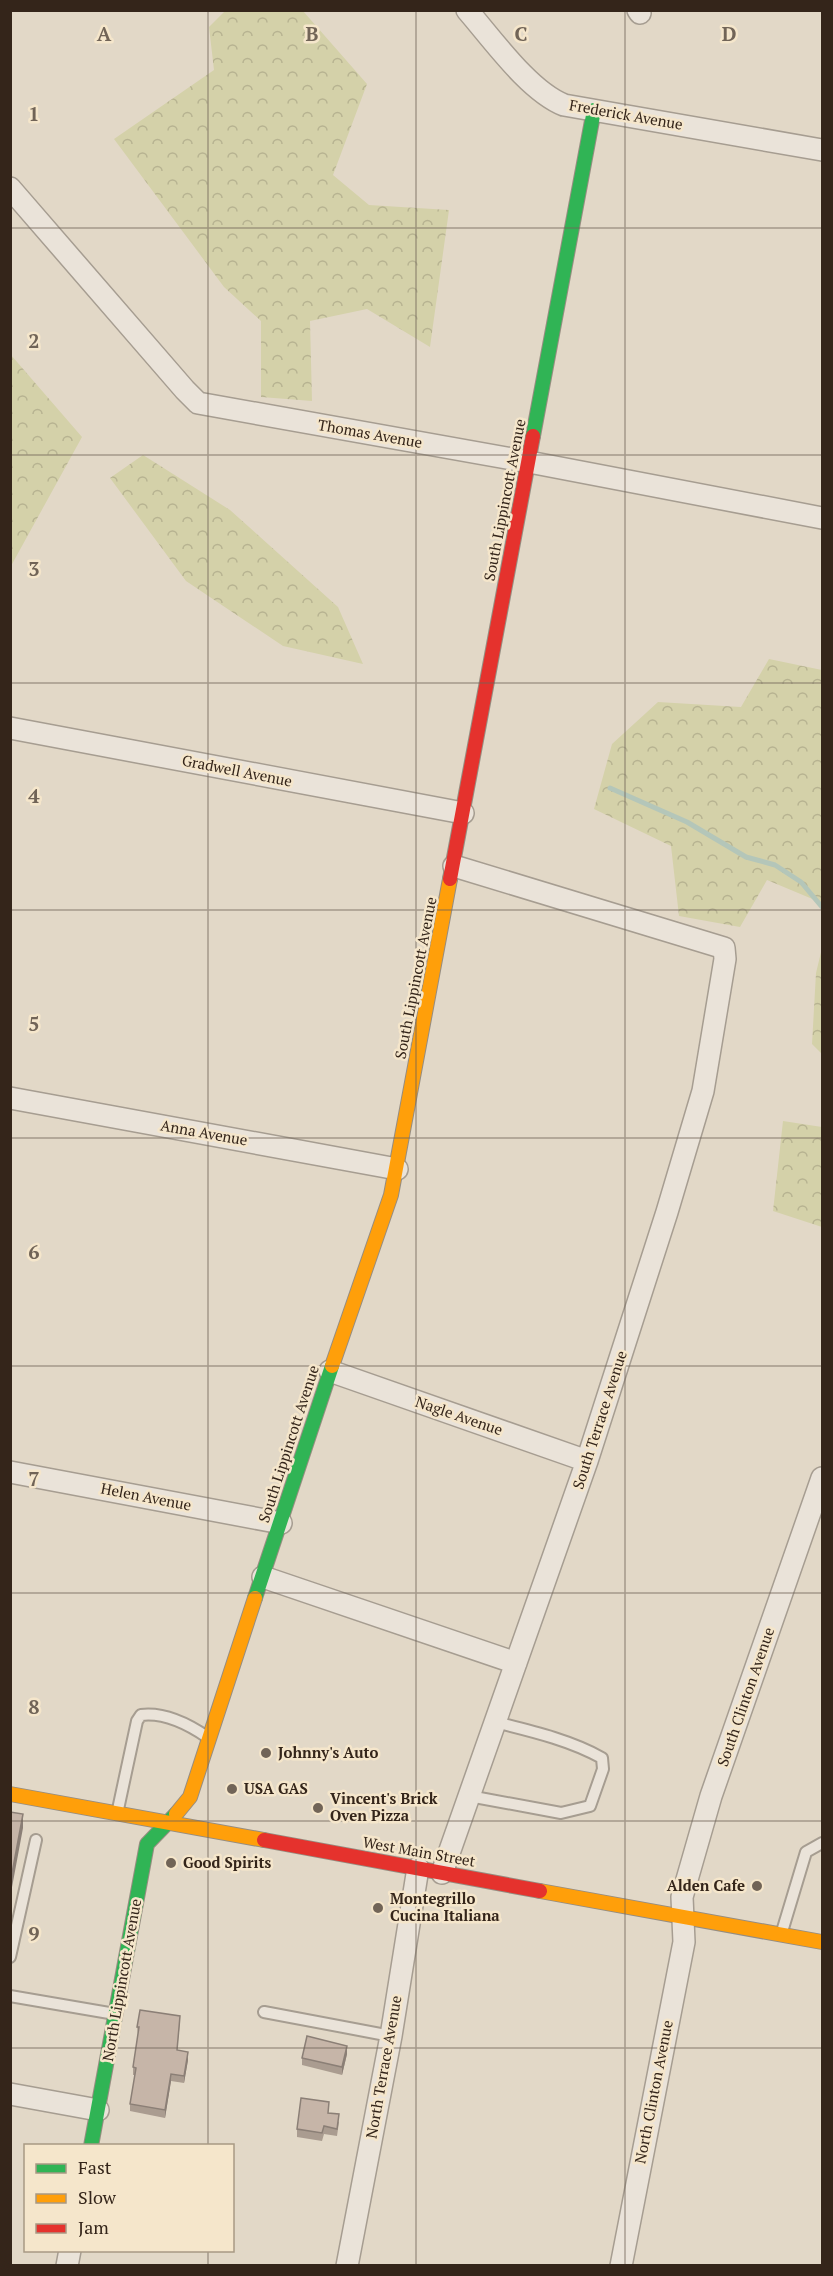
<svg xmlns="http://www.w3.org/2000/svg" width="833" height="2276" font-family="'PT Serif',serif">
	<style>
		.forest { fill: url(#forest-crowns) }
		.lines { fill: none; stroke-linecap: round; stroke-linejoin: round }
		.stream { stroke: #b4c6b9; stroke-width: 5 }
		.lane-casing { stroke: #a69d91; stroke-width: 14 }
		.street-casing { stroke: #a69d91; stroke-width: 24 }
		.fast-casing { stroke: #968d81; stroke-width: 16 }
		.slow-casing { stroke: #968d81; stroke-width: 16 }
		.jam-casing { stroke: #968d81; stroke-width: 16 }
		.lane { stroke: #eae3d9; stroke-width: 10 }
		.street { stroke: #eae3d9; stroke-width: 21 }
		.fast { stroke: #30b455; stroke-width: 14 }
		.slow { stroke: #ff9f0a; stroke-width: 14 }
		.jam { stroke: #e5322d; stroke-width: 14 }
		.wall { fill: #aa9c90 }
		.shaded-wall { fill: #8b7f76 }
		.building { fill: #c6b5a8; stroke: #8b7f76; stroke-width: 1.5 }
		.grid { fill: none; stroke: #716457; stroke-width: 1.5; stroke-opacity: 0.55 }
		.poi-dot { fill: #716457; stroke: #f5e6cb; stroke-width: 2 }
		.labels { text-anchor: middle; stroke-width: 5; stroke-linejoin: round; paint-order: stroke }
		.street-label { font-size: 15px; fill: #34251a; stroke: #f5e6cb }
		.poi-label { font-size: 15px; font-weight: bold; fill: #34251a; stroke: #f5e6cb; text-anchor: start }
		.grid-label { font-size: 20px; text-anchor: middle; font-weight: bold; fill: #716457; stroke: #f5e6cb; stroke-width: 5; stroke-linejoin: round; paint-order: stroke }
	</style>
	<defs>
		<pattern id="forest-crowns" width="20" height="18" patternUnits="userSpaceOnUse" patternTransform="scale(1.5)"><rect width="20" height="18" fill="#d4d1a9"/><path d="M2 6a3 3 0 1 1 6 0M12 15a3 3 0 1 1 6 0" fill="none" stroke="#b7b391"/></pattern>
	</defs>
	<rect width="100%" height="100%" fill="#e2d8c7"/>
	<path class="forest" d="M 225,11 L 303,11 L 367,84 L 333,175 L 369,205 L 449,210 L 430,347 L 367,309 L 310,321 L 312,401 L 261,397 L 261,321 L 224,287 L 114,139 L 214,70 L 209,27 Z
		M 11,355 L 82,437 L 11,566 Z
		M 143,455 L 230,510 L 338,607 L 363,664 L 283,646 L 186,581 L 110,478 Z
		M 769,659 L 822,670 L 822,903 L 767,880 L 740,927 L 679,916 L 671,846 L 594,809 L 612,744 L 658,702 L 741,707 Z
		M 822,948 L 822,1054 L 812,1044 L 816,973 Z
		M 783,1121 L 822,1127 L 822,1227 L 773,1211 Z"/>
	<g class="lines">
		<path class="stream" d="M 610,788 L 687,822 L 746,857 L 775,865 L 801,882 L 822,907"/>
		<g class="lane-casing">
			<path id="lane" d="M 469,1796 L 561,1813 L 590,1806 L 603,1769 L 602,1758 C 570,1740 531,1731 495,1722
				M 117,1814 L 137,1721 L 141,1715 C 165,1712 188,1724 207,1737
				M 781,1935 L 806,1852 L 822,1843
				M 10,1957 L 36,1840
				M 10,1996 L 115,2014
				M 264,2012 L 391,2036"/>
		</g>
		<g class="street-casing">
			<path id="street" d="M 467,10 C 493,40 529,91 564,105 L 822,150
				M 638,10 L 640,13
				M 10,188 L 185,390 L 198,403 L 529,462 L 822,518
				M 10,728 L 463,813
				M 10,1098 L 397,1169
				M 330,1371 L 587,1461
				M 10,1472 L 281,1523
				M 263,1577 L 516,1663
				M 442,1873 L 587,1461 L 667,1212 L 703,1091 L 725,959 L 724,948 L 454,866
				M 10,2094 L 98,2110
				M 67,2266 L 70,2250
				M 347,2266 L 391,2036 L 418,1868
				M 621,2266 L 684,1942 L 682,1897 L 711,1796 L 822,1478"/>
		</g>
		<g class="fast-casing">
			<path id="fast" d="M 533,436 L 594,110
				M 255,1598 L 332,1366
				M 91,2146 L 147,1844 L 176,1814"/>
		</g>
		<g class="slow-casing">
			<path id="slow" d="M 332,1366 L 391,1195 L 450,879
				M 10,1794 L 264,1840
				M 176,1814 L 190,1797 L 255,1598
				M 540,1891 L 822,1942"/>
		</g>
		<g class="jam-casing">
			<path id="jam" d="M 450,879 L 533,436
				M 264,1840 L 540,1891"/>
		</g>
		<use href="#lane" class="lane"/>
		<use href="#street" class="street"/>
		<use href="#fast" class="fast"/>
		<use href="#slow" class="slow"/>
		<use href="#jam" class="jam"/>
	</g>
	<path class="wall" d="M 180,2023 L 177,2050 L 188,2060 L 184,2083 L 171,2081 L 165,2118 L 130,2111 L 130,2104 L 135,2075 L 133,2075 L 133,2067 L 138,2034 L 137,2027 Z
		M 347,2054 L 342,2075 L 302,2065 L 302,2058 Z
		M 329,2113 L 339,2122 L 337,2136 L 324,2134 L 322,2141 L 297,2137 L 297,2129 Z"/>
	<path class="shaded-wall" d="M 23,1814 L 23,1828 L 10,1898 L 10,1884 Z
		M 347,2046 L 347,2054 L 342,2075 L 342,2067 Z
		M 188,2052 L 188,2060 L 184,2083 L 184,2076 Z
		M 171,2074 L 171,2081 L 165,2118 L 165,2110 Z"/>
	<path class="building" d="M 10,1812 L 23,1814 L 10,1884 Z
		M 140,2010 L 180,2016 L 177,2050 L 188,2052 L 184,2076 L 171,2074 L 165,2110 L 130,2104 L 136,2068 L 133,2067 L 139,2027 L 137,2027 Z
		M 307,2036 L 347,2046 L 342,2067 L 302,2058 Z
		M 301,2098 L 329,2102 L 328,2113 L 339,2114 L 337,2129 L 324,2126 L 322,2133 L 297,2129 Z"/>
	<path class="grid" d="M 208,10 L 208,2146M 416,10 L 416,2266M 625,10 L 625,2266M 10,228 L 822,228M 10,455 L 822,455M 10,683 L 822,683M 10,910 L 822,910M 10,1138 L 822,1138M 10,1366 L 822,1366M 10,1593 L 822,1593M 10,1821 L 822,1821M 10,2048 L 822,2048M 208,2250 L 208,2266"/>
	<g class="poi-dot">
		<circle cx="266" cy="1753" r="6"/>
		<circle cx="232" cy="1789" r="6"/>
		<circle cx="318" cy="1808" r="6"/>
		<circle cx="171" cy="1863" r="6"/>
		<circle cx="757" cy="1886" r="6"/>
		<circle cx="378" cy="1908" r="6"/>
	</g>
	<g class="labels">
		<g class="street-label">
			<text transform="translate(626 115) rotate(10)" y="5">Frederick Avenue</text>
			<text transform="translate(370 434) rotate(10)" y="5">Thomas Avenue</text>
			<text transform="translate(505 500) rotate(-79)" y="5">South Lippincott Avenue</text>
			<text transform="translate(237 771) rotate(11)" y="5">Gradwell Avenue</text>
			<text transform="translate(416 978) rotate(-79)" y="5">South Lippincott Avenue</text>
			<text transform="translate(204 1133) rotate(10)" y="5">Anna Avenue</text>
			<text transform="translate(459 1416) rotate(19)" y="5">Nagle Avenue</text>
			<text transform="translate(600 1420) rotate(-72)" y="5">South Terrace Avenue</text>
			<text transform="translate(289 1444) rotate(-72)" y="5">South Lippincott Avenue</text>
			<text transform="translate(146 1497) rotate(11)" y="5">Helen Avenue</text>
			<text transform="translate(746 1697) rotate(-71)" y="5">South Clinton Avenue</text>
			<text transform="translate(419 1852) rotate(10)" y="5">West Main Street</text>
			<text transform="translate(122 1980) rotate(-80)" y="5">North Lippincott Avenue</text>
			<text transform="translate(384 2067) rotate(-80)" y="5">North Terrace Avenue</text>
			<text transform="translate(654 2092) rotate(-79)" y="5">North Clinton Avenue</text>
		</g>
		<g class="poi-label">
			<text x="278" y="1758">Johnny's Auto</text>
			<text x="244" y="1794">USA GAS</text>
			<text x="330" y="1804">Vincent's Brick<tspan x="330" dy="17">Oven Pizza</tspan></text>
			<text x="183" y="1868">Good Spirits</text>
			<text x="745" y="1891" text-anchor="end">Alden Cafe</text>
			<text x="390" y="1904">Montegrillo<tspan x="390" dy="17">Cucina Italiana</tspan></text>
		</g>
	</g>
	<g class="grid-label">
		<text x="104" y="41">A</text>
		<text x="312" y="41">B</text>
		<text x="521" y="41">C</text>
		<text x="729" y="41">D</text>
		<text x="34" y="121">1</text>
		<text x="34" y="348">2</text>
		<text x="34" y="576">3</text>
		<text x="34" y="803">4</text>
		<text x="34" y="1031">5</text>
		<text x="34" y="1259">6</text>
		<text x="34" y="1486">7</text>
		<text x="34" y="1714">8</text>
		<text x="34" y="1941">9</text>
	</g>
	<rect width="833" height="2276" fill="none" stroke="#34251a" stroke-width="24"/>
	<rect x="24" y="2144" width="210" height="108" fill="#f5e6cb" stroke="#a89984" stroke-width="1.5"/>
	<rect x="36" y="2164" width="30" height="9" fill="#30b455" stroke="#a89984" stroke-width="1.5"/>
	<text x="78" y="2174" font-size="18" fill="#34251a">Fast</text>
	<rect x="36" y="2194" width="30" height="9" fill="#ff9f0a" stroke="#a89984" stroke-width="1.5"/>
	<text x="78" y="2204" font-size="18" fill="#34251a">Slow</text>
	<rect x="36" y="2224" width="30" height="9" fill="#e5322d" stroke="#a89984" stroke-width="1.5"/>
	<text x="78" y="2234" font-size="18" fill="#34251a">Jam</text>
</svg>
